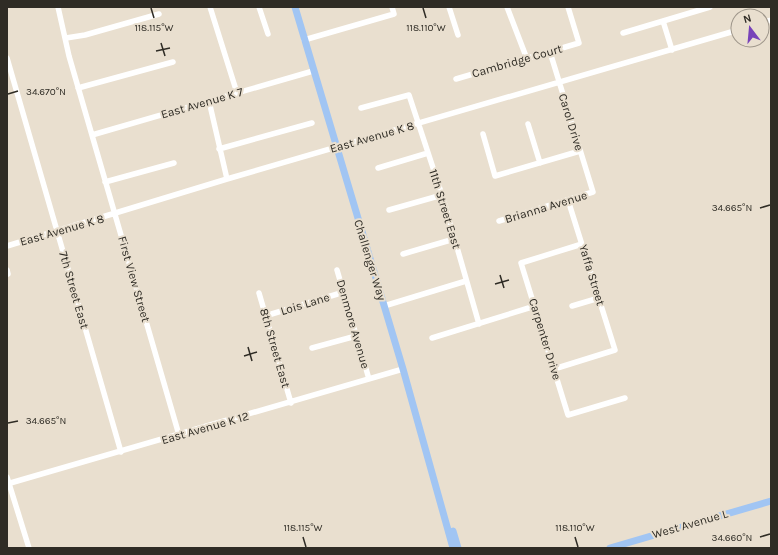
<svg xmlns="http://www.w3.org/2000/svg" width="778" height="555" viewBox="0 0 778 555" font-family="Karla,sans-serif">
<style>
.lines{fill:none;stroke-linecap:round;stroke-linejoin:round}
.minor{stroke:#fff;stroke-width:5.5}
.major{stroke:#a1c5f3;stroke-width:7}
.ticks{fill:none;stroke:#2f2c25;stroke-width:1.5}
.labels{text-anchor:middle;dominant-baseline:central;stroke-width:4;stroke-linejoin:round;paint-order:stroke}
.street-label{font-size:12px;fill:#2f2c25;stroke:#e9dfcf}
.ticks-label{font-size:10px;text-anchor:middle;fill:#2f2c25;stroke:#e9dfcf;stroke-width:4;stroke-linejoin:round;paint-order:stroke}
</style>
<rect width="100%" height="100%" fill="#e9dfcf"/>
<g class="lines">
<!-- minor -->
<path class="minor" d="M58,7L69,56L179,435
M210,7L237,93
M259,7L268,34
M449,7L458,35
M507,7L527,59
M663,21L672,50
M762,23L771,20
M623,33L710,7
M66,38L85,35L159,14
M304,40L394,14L392,7
M7,58L121,452
M456,79L579,43L568,7
M78,88L173,62
M209,101L227,179
M361,108L409,95L442,195L479,324
M528,124L540,163
M483,134L495,176L580,151
M92,135L313,71
M219,149L312,123
M378,168L428,153
M105,182L174,163
M389,210L442,195
M499,221L593,192L550,52
M582,244L521,263L568,415L625,398
M7,246L227,179L738,30
M403,254L454,239
M7,270L8,274
M337,270L369,379
M259,293L291,403
M384,306L466,281
M572,306L599,298
M265,316L344,292
M432,338L535,306
M312,348L356,336
M554,369L615,350L568,200
M7,477L29,548
M7,484L403,369"/>
<!-- major -->
<path class="major" d="M295,7L403,369L453,548
M453,531L458,548
M610,548L771,501"/>
</g>
<!-- ticks -->
<path class="ticks" d="M151,8L154,18M423,8L426,18M161,43L165,56M156,51L170,48M8,94L18,91M760,208L770,205M500,275L504,288M495,284L509,280M248,347L252,361M244,356L257,352M8,423L18,421M303,537L306,547M575,537L578,547M760,537L770,534"/>
<g class="labels">
<!-- street labels -->
<g class="street-label">
<text transform="translate(517 61) rotate(-16)">Cambridge Court</text>
<text transform="translate(202 103) rotate(-16)">East Avenue K 7</text>
<text transform="translate(571 122) rotate(73)">Carol Drive</text>
<text transform="translate(372 137) rotate(-16)">East Avenue K 8</text>
<text transform="translate(546 207) rotate(-17)">Brianna Avenue</text>
<text transform="translate(445 209) rotate(73)">11th Street East</text>
<text transform="translate(62 230) rotate(-16)">East Avenue K 8</text>
<text transform="translate(370 260) rotate(73)">Challenger Way</text>
<text transform="translate(592 275) rotate(73)">Yaffa Street</text>
<text transform="translate(134 279) rotate(74)">First View Street</text>
<text transform="translate(74 290) rotate(74)">7th Street East</text>
<text transform="translate(305 304) rotate(-17)">Lois Lane</text>
<text transform="translate(353 324) rotate(74)">Denmore Avenue</text>
<text transform="translate(545 339) rotate(73)">Carpenter Drive</text>
<text transform="translate(275 348) rotate(74)">8th Street East</text>
<text transform="translate(205 428) rotate(-16)">East Avenue K 12</text>
<text transform="translate(690 524) rotate(-16)">West Avenue L</text>
</g>
</g>
<g class="ticks-label">
<text x="154" y="31">118.115°W</text>
<text x="426" y="31">118.110°W</text>
<text x="46" y="95">34.670°N</text>
<text x="732" y="211">34.665°N</text>
<text x="46" y="424">34.665°N</text>
<text x="303" y="531">118.115°W</text>
<text x="575" y="531">118.110°W</text>
<text x="732" y="541">34.660°N</text>
</g>
<!-- border -->
<rect width="778" height="555" fill="none" stroke="#2f2c25" stroke-width="16"/>
<!-- north arrow -->
<g transform="translate(750 28) rotate(344)"><circle r="19" fill="#e9dfcf" stroke="#9f978b"/>
<path d="M0-3L7 15L0 10L-7 15Z" fill="#7842b9"/>
<text y="-6" font-size="11" font-weight="bold" text-anchor="middle" fill="#2f2c25">N</text>
</g>
</svg>
